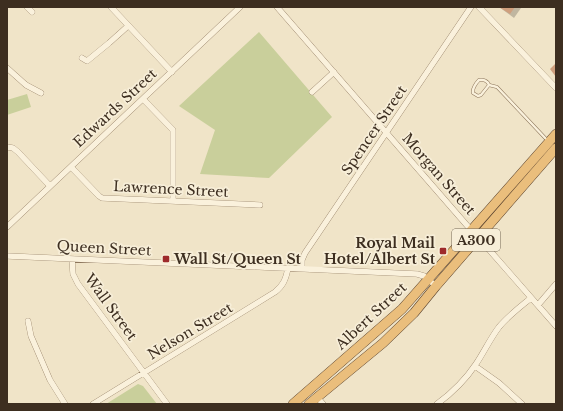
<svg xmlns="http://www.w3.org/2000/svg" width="563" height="411" viewBox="0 0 563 411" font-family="'Libre Baskerville',serif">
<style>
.green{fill:#c9cf9b}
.shadow{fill:#0003}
.building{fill:#cf9f7d}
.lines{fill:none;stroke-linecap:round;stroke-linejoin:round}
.service-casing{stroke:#8d765c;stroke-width:3.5}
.minor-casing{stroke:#8d765c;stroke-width:6}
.trunk-casing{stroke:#5b4430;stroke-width:10}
.service{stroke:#faf1dc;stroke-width:2.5}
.minor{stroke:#faf1dc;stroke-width:5.5}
.trunk{stroke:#eabe7c;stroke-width:9}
.poi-dot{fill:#9e2a2b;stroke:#f7eed8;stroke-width:1.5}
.labels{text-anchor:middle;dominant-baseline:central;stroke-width:3.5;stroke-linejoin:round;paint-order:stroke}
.shield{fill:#f7eed8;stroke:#756857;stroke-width:1}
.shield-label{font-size:13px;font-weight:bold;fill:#3d2e20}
.street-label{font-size:14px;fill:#3d2e20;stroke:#f7eed8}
.poi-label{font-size:14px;font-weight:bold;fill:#3d2e20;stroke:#f7eed8;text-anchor:end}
</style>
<rect width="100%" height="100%" fill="#f0e4c8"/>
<!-- green -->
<path class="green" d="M259,32L332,117L269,178L200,174L215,130L179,106Z
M27,94L31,107L7,115V100Z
M138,384L143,386L157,404H106Z"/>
<!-- shadow -->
<path class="shadow" d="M499,7H519L521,8L514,18Z"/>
<!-- building -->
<path class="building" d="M499,7H515L510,14Z
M556,63V77L550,69Z"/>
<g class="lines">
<defs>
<path id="service" d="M479,80C483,79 488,81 489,85L481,95L478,96L473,93C472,89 476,83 479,80Z
M489,85L497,87L547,140"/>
<path id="minor" d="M27,7L32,12
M111,7L172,72
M277,7L471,230
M479,7L556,88
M82,58L87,61L109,43L128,26
M7,68L26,85L41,93
M312,92L334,72
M143,99L173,130V201
M7,147L13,148L18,152L50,186
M71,167L99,196L102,198L260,205
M7,227L240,7
M478,237L556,326
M7,256L417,274L424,276L436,286
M72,259L73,274L78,284L167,404
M302,269V260L305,253L471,7
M538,305L556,284
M28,321L31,336L50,380L65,404
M475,366L499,383L522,404
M317,397L323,404
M93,404L275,292C283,286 286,279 288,268
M437,404C452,393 466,379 476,364C484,352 490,339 499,327C508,316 520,307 531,298"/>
<path id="trunk" d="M293,404L402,309L556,134
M309,404L383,343L414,313L436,286L556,148"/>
</defs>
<!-- service casing -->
<use href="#service" class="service-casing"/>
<!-- minor casing -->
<use href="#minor" class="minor-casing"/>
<!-- trunk casing -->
<use href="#trunk" class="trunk-casing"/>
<!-- service -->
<use href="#service" class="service"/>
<!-- minor -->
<use href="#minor" class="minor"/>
<!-- trunk -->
<use href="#trunk" class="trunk"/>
</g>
<!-- markers -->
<g class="poi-dot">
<rect x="439" y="247" width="8" height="8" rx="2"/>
<rect x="162" y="255" width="8" height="8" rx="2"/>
</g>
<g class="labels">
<!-- shield labels -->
<rect class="shield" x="452" y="229" width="48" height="22" rx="3"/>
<g class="shield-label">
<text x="476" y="240">A300</text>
</g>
<!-- street labels -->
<g class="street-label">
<text transform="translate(115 108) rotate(-43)">Edwards Street</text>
<text transform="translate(374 130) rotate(-56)">Spencer Street</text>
<text transform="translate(439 174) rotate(49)">Morgan Street</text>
<text transform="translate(171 189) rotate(3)">Lawrence Street</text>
<text transform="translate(104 248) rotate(3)">Queen Street</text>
<text transform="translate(111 307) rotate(54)">Wall Street</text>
<text transform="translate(371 316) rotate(-43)">Albert Street</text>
<text transform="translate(190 331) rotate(-31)">Nelson Street</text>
</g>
<!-- poi labels -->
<g class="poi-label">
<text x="435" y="243">Royal Mail<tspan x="435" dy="16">Hotel/Albert St</tspan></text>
<text x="174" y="259" text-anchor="start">Wall St/Queen St</text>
</g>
</g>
<!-- border -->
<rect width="563" height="411" fill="none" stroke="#3d2e20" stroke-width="16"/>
</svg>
